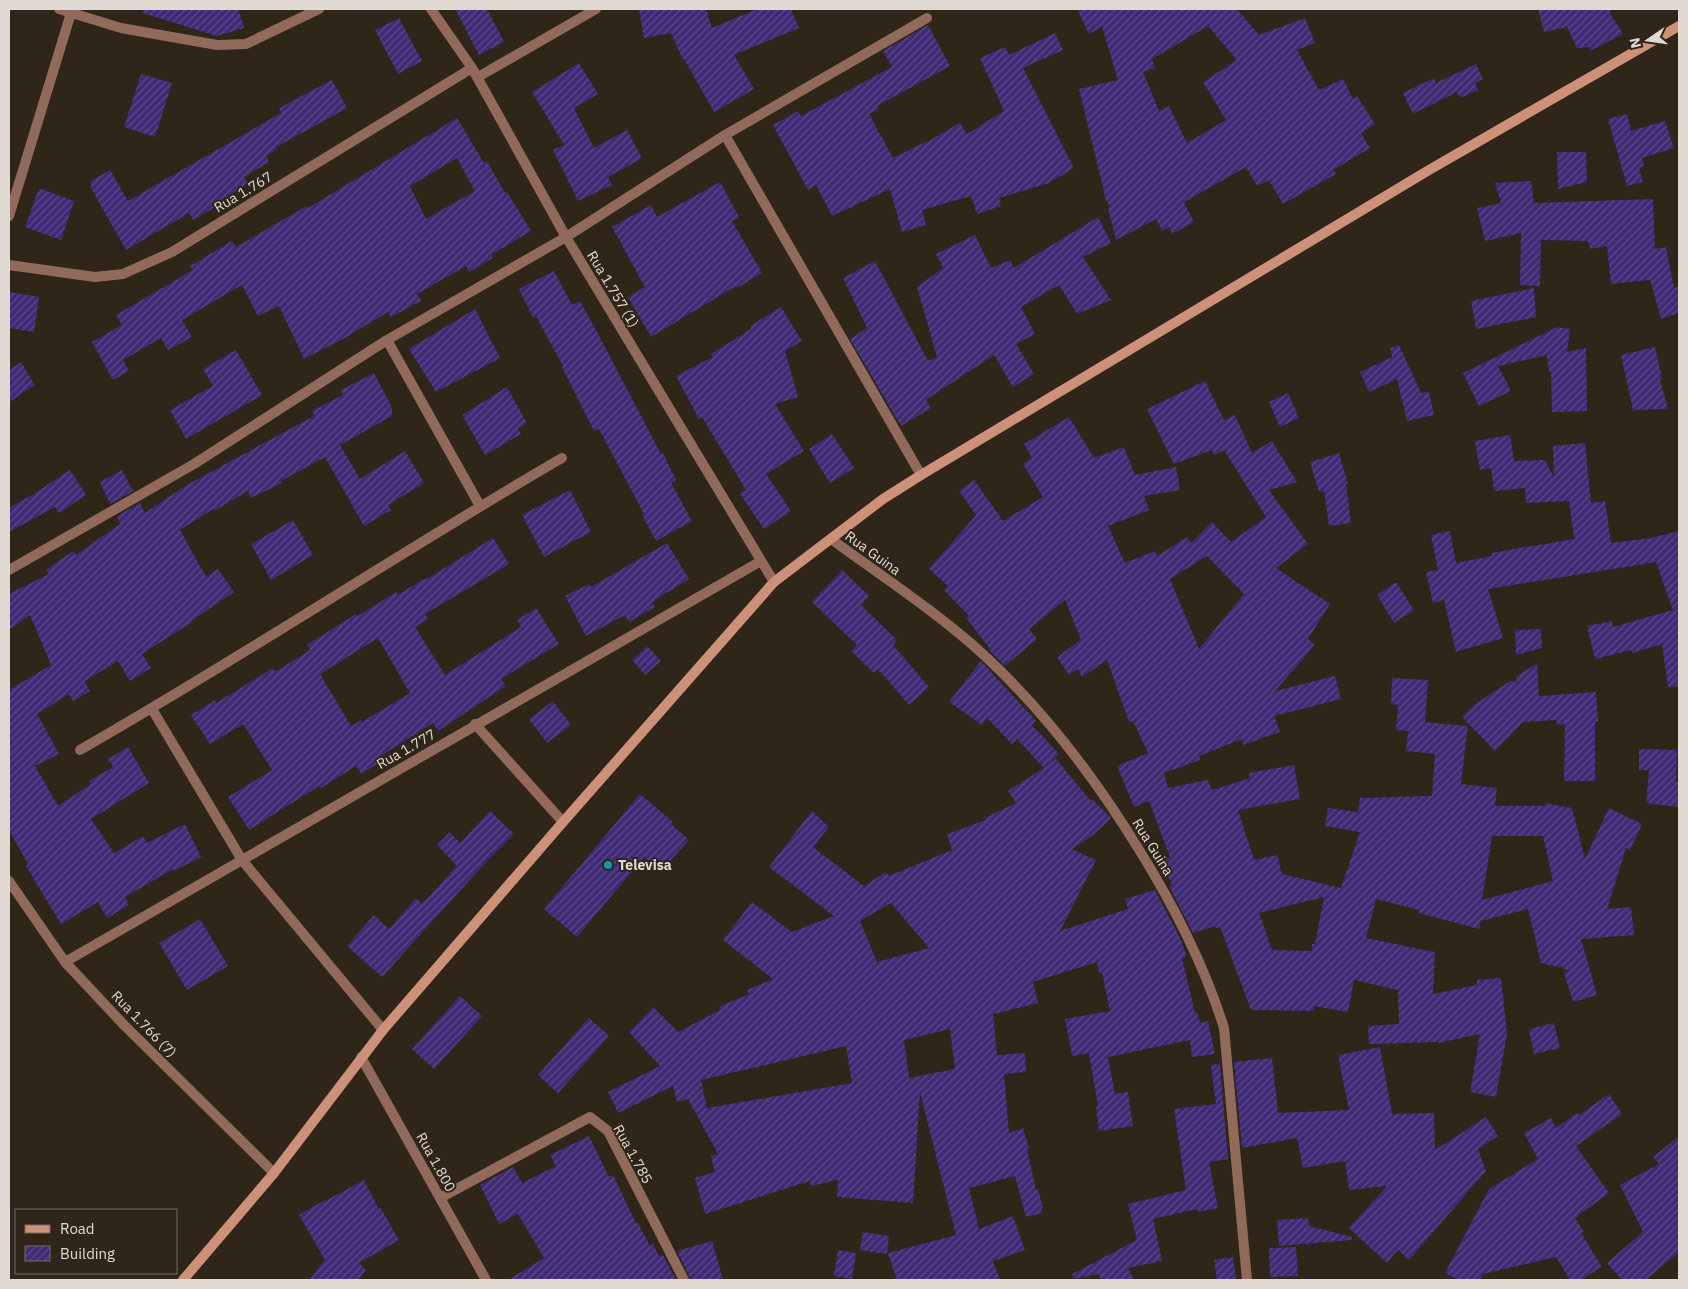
<svg xmlns="http://www.w3.org/2000/svg" width="1688" height="1289" viewBox="0 0 1688 1289" font-family="'IBM Plex Sans',sans-serif">
<style>
.building{fill:url(#building-hatch);fill-rule:evenodd}
.lines{fill:none;stroke-linecap:round;stroke-linejoin:round}
.street{stroke:#916a5b;stroke-width:10}
.secondary{stroke:#cd9078;stroke-width:10}
.culture-dot{fill:#0f9aa8;stroke:#2f2518;stroke-width:2}
.labels{text-anchor:middle;dominant-baseline:central;stroke-width:4;stroke-linejoin:round;paint-order:stroke}
.street-label{font-size:14px;fill:#e1dad2;stroke:#2f2518}
.poi-label{font-size:14px;font-weight:bold;fill:#e1dad2;stroke:#2f2518;text-anchor:start}
</style>
<defs>
<pattern id="building-hatch" width="6" height="6" patternUnits="userSpaceOnUse" patternTransform="scale(1.25)"><rect width="6" height="6" fill="#3f2b75"/><path d="M-1 1l2-2M0 6l6-6M5 7l2-2" fill="none" stroke="#5a4988"/></pattern>
</defs>
<rect width="100%" height="100%" fill="#2f2518"/>
<!-- building -->
<path class="building" d="M144,9H238L244,28L217,36L143,13Z
M455,9H487L504,42L479,55Z
M639,9H706L712,28L757,9H791L799,28L734,55L754,89L714,112L684,59L683,60L671,33L644,38Z
M1077,9H1237L1259,35L1305,18L1315,43L1297,50L1319,90L1343,79L1353,99L1357,96L1375,124L1361,133L1370,148L1333,170L1336,174L1283,204L1269,180L1257,186L1246,167L1184,202L1194,222L1172,234L1169,227L1162,231L1156,219L1116,240L1108,208L1110,207L1106,200L1079,89L1118,80L1102,27L1089,34ZM1208,26L1237,60L1203,82L1226,120L1187,143L1169,106L1159,111L1143,72L1155,68L1152,59Z
M1538,9H1610L1611,15L1623,34L1590,51L1589,47L1577,48L1567,27L1544,32Z
M399,18L422,61L398,74L375,30Z
M928,25L950,66L877,106L879,109L869,114L893,158L925,142V143L960,123L967,134L1004,111L980,58L1005,47L1009,55L1055,33L1063,50L1023,68L1074,168L1049,183L999,198L1001,206L977,214L971,196L922,210L926,225L902,232L890,189L832,216L816,185L808,190L773,125L798,111L801,116L892,67L883,51Z
M579,63L598,94L574,108L594,148L627,130L642,158L608,177L612,185L578,201L553,150L564,145L532,92Z
M1476,64L1483,79L1475,83L1478,90L1460,98L1457,92L1413,114L1403,93L1434,78L1436,83Z
M141,74L172,83L155,137L124,127Z
M332,80L347,108L276,147L277,149L266,156L269,162L244,177L248,184L212,205L214,208L193,220L189,213L126,250L91,188V181L110,170L128,201L281,113L279,108Z
M1627,114L1631,131L1665,121L1674,148L1642,158L1644,166L1639,168L1643,182L1627,186L1608,119Z
M457,118L484,163L487,161L505,193L507,192L531,231L491,255L493,258L469,272L466,266L417,294L421,301L391,317L388,312L343,339L304,359L279,306L258,316L242,285L182,320L192,337L168,350L161,338L123,360L129,371L113,380L92,342L122,325L116,315L193,270L190,266L232,241L236,247L307,206L308,208ZM457,158L475,191L426,219L410,186Z
M1557,152H1586L1587,182L1558,189Z
M1531,181L1534,203L1653,199L1655,249L1666,247L1674,288L1679,286V313L1661,319L1650,280L1611,284L1607,246L1590,249L1588,241L1541,240L1540,286L1520,285L1521,233L1485,241L1477,208L1501,203L1495,183Z
M720,182L739,217L732,221L762,273L737,288L736,286L651,337L628,297L645,287L612,227L651,205L657,217Z
M39,188L74,201L61,240L25,227Z
M1098,217L1111,243L1083,257L1111,300L1077,314L1059,285L1021,307L1035,334L1016,344L1034,374L1013,387L994,355L926,400L931,408L901,426L850,339L867,328L843,278L875,261L928,361L937,357L917,287L943,268L936,254L975,235L991,268L1010,260L1014,268Z
M554,271L572,305L580,301L597,332L661,454L663,453L676,480L671,483L692,521L656,541L642,515L644,514L599,429L594,431L562,367L563,366L536,316L533,318L519,289Z
M1534,288L1536,317L1476,329L1471,301Z
M9,292L39,297L34,332L9,328Z
M781,307L802,341L785,351L798,397L775,404L804,451L766,474L791,511L764,529L740,494L746,490L702,417L699,419L676,376L713,357L711,354L751,329L750,326Z
M475,309L500,358L436,392L409,349Z
M1557,327L1570,329L1567,352L1586,348L1587,411L1552,412L1551,371L1549,372L1547,355L1498,366L1511,391L1479,406L1463,373Z
M1399,345L1421,393L1429,392L1434,415L1407,421L1397,379L1369,392L1360,372L1392,357L1390,348Z
M1655,347L1662,378L1660,379L1668,409L1633,410L1621,355Z
M236,350L262,395L186,439L170,410L213,386L203,369Z
M21,362L35,385L9,402V370Z
M374,373L392,408V416L340,445L360,479L405,451L424,483L388,505L391,510L364,526L325,457L281,481L282,483L251,498L248,491L214,511L213,509L180,530L206,577L218,569L234,592L191,621L192,622L142,654L151,668L130,681L118,661L85,681L90,691L73,701L69,694L37,714L59,754L35,766L58,806L91,784L89,781L113,767L108,759L128,747L149,783L91,819L114,853L143,836L147,843L185,824L201,857L174,871L173,869L125,897L129,905L107,918L98,902L61,924L26,866L28,864L9,830V690L51,665L30,615L9,630V594L49,574L46,570L73,551L76,555L120,524L117,516L140,503L145,513L185,486L314,416L312,411L343,395L341,390Z
M1205,381L1224,420L1235,415L1252,453L1272,441L1297,482L1269,490L1308,544L1276,568L1330,604L1308,639L1315,645L1275,691L1335,676L1341,699L1274,716L1280,732L1243,745L1242,739L1199,756L1200,760L1164,773L1168,788L1208,780L1212,790L1250,778L1249,773L1294,765L1300,799L1238,810L1254,860L1277,855L1282,874L1341,888L1360,832L1325,826L1328,808L1358,812L1360,798L1432,796L1435,754L1406,751L1408,731L1396,730L1398,705L1391,704L1392,678L1428,680L1425,722L1468,726L1461,784L1497,788L1495,806H1545V803L1572,808L1585,859L1609,808L1642,824L1630,850L1626,848L1607,909L1631,907L1634,935L1581,939L1597,995L1573,1002L1564,972L1571,971L1563,969V966L1558,967L1541,963L1528,909L1481,921L1479,929L1419,913V910L1376,899L1366,938L1435,952L1433,994L1477,985V980L1501,978L1507,1034L1496,1097L1470,1092L1480,1034L1438,1043L1437,1042L1369,1044L1368,1026L1399,1024L1398,990L1354,980L1348,1012L1314,1006V1011L1251,1010L1220,927L1216,928L1215,926L1193,933L1169,886L1172,885L1161,861L1170,857L1149,801L1134,807L1117,766L1148,753L1133,721L1129,722L1107,660L1082,677L1078,669L1069,675L1057,657L1081,640L1065,600L1029,629L1037,639L1005,666L989,650L990,649L966,618L969,616L944,590L948,586L929,569L976,515L959,491L974,480L1003,521L1043,497L1023,464L1032,458L1024,444L1069,417L1094,458L1124,447L1135,475L1176,467L1180,490L1144,496L1149,510L1108,526L1125,563L1155,551L1157,556L1187,537L1191,543L1212,522L1231,542L1266,517L1224,450L1214,455L1212,450L1174,464L1147,409ZM1207,556L1244,594L1199,649L1170,579ZM1492,836H1543L1553,881L1482,900ZM1324,897L1315,944H1312V951L1272,950L1259,913Z
M507,387L527,423L518,428L521,434L485,455L462,415Z
M1288,393L1299,418L1280,427L1269,402Z
M832,434L854,468L830,483L809,449Z
M1510,435L1514,461L1545,460L1554,477L1553,446L1585,443L1591,503L1605,501L1611,543L1651,538L1679,531V686L1668,687L1662,644L1632,653L1631,650L1595,659L1587,626L1612,621L1613,627L1673,610L1656,562L1488,589L1503,638L1456,652L1444,600L1433,603L1426,572L1438,570L1431,535L1450,531L1456,563L1492,556L1491,553L1574,539L1569,501L1526,503L1525,488L1494,491L1491,468L1480,470L1475,441Z
M1339,453L1348,484H1346L1351,523L1329,526L1324,491L1319,492L1310,462Z
M70,470L86,495L59,513L55,507L9,532V508L32,495Z
M122,470L133,491L110,504L100,482Z
M570,490L591,532L544,557L522,515Z
M293,520L313,555L271,580L251,544Z
M493,538L509,564L425,614L428,619L415,627L445,675L521,627L517,620L536,608L559,644L501,679L506,686L438,731L433,723L382,755L385,759L361,774L356,766L321,788L319,786L249,830L228,797L272,770L243,724L210,744L191,715L215,700L216,703L273,668L275,672L310,650L307,645L356,614L358,616L396,592L398,595L424,579L425,580ZM378,638L410,693L362,722L361,720L351,726L320,674Z
M667,543L689,579L652,602L655,607L629,622L625,615L586,636L565,596L589,584L591,587Z
M842,570L869,596L861,605L897,640L893,645L929,687L909,705L878,669L874,673L851,651L857,645L812,602Z
M1396,582L1414,610L1394,623L1377,595Z
M1541,629L1542,648L1516,655L1515,630Z
M647,646L661,661L645,675L632,660Z
M981,661L1036,721L1032,725L1059,754L1046,766L1056,759L1091,801L1092,799L1111,818L1093,835L1072,849L1096,860L1060,931L1128,909L1125,899L1155,890L1180,938L1187,956L1182,958L1195,1013L1197,1012L1200,1023L1208,1021L1215,1054L1192,1057L1190,1040L1108,1057L1115,1094L1128,1092L1133,1126L1099,1131L1096,1107L1098,1106L1089,1053L1072,1056L1065,1019L1110,1011L1102,973H1099L1097,962L1033,982L1038,1003L993,1014L997,1055L1025,1053L1026,1072L1004,1074L1009,1133L1023,1128L1029,1148H1027L1036,1190L1038,1189L1043,1208L1041,1209L1042,1213L1026,1217L1015,1176L969,1188L979,1229L1013,1216L1025,1250L993,1261L1000,1280H897L888,1253L956,1235L920,1092L913,1203L837,1197L838,1180L811,1186L810,1181L705,1214L695,1178L715,1172L711,1156L718,1154L688,1099L677,1102L673,1086L618,1113L608,1092L660,1066L629,1032L653,1007L678,1032L720,1010L719,1007L749,994L747,990L773,979L723,940L752,902L792,932L834,916L769,867L812,811L829,827L813,847L864,886L886,872L889,876L952,850L947,834L986,820L985,818L1016,803L1008,791L1044,768L1017,739L1012,744L987,718L982,725L949,702ZM891,903L929,948L877,962L860,921ZM950,1029L955,1069L909,1078L904,1040ZM846,1046L852,1083L707,1108L701,1080Z
M1537,663L1539,696L1596,692L1598,721L1595,722V781H1564L1565,724L1557,725L1556,720L1523,722L1495,751L1462,717L1474,705L1510,681L1517,682L1516,677Z
M553,701L571,725L547,743L529,719Z
M1639,749L1677,750L1676,782H1679V807L1646,803L1649,770H1639Z
M640,794L673,822L671,824L689,840L660,872L644,857L577,937L544,909Z
M490,811L514,834L485,863L382,977L347,946L374,915L389,929L416,898L422,904L457,866L437,845L450,832L460,843Z
M200,919L228,966L187,990L159,943Z
M460,996L482,1016L434,1069L412,1049Z
M589,1018L609,1036L558,1093L538,1075Z
M1554,1023L1560,1048L1534,1054L1529,1029Z
M1380,1047L1392,1114L1434,1113L1435,1150L1486,1117L1498,1136L1478,1149L1486,1171L1409,1260L1398,1250L1387,1263L1349,1228L1387,1186L1349,1190L1345,1161L1303,1168L1297,1138L1242,1148L1234,1062L1272,1058L1278,1113L1349,1110L1338,1055Z
M1220,1064L1228,1159L1209,1162L1218,1208L1198,1212L1197,1209L1153,1219L1162,1261L1128,1268L1134,1280H1101L1098,1274L1074,1279L1072,1274L1137,1240L1128,1204L1186,1190L1174,1109L1216,1104L1211,1065Z
M1609,1094L1622,1114L1576,1146L1609,1193L1575,1218L1584,1232L1581,1233L1602,1267L1580,1280H1570L1556,1257L1483,1274L1480,1280H1459L1445,1273L1489,1189L1538,1159L1524,1133L1551,1118L1556,1128L1577,1113L1579,1115Z
M589,1136L609,1177L613,1175L636,1223H638L650,1246L653,1244L659,1256L663,1255L676,1280H508L544,1258L518,1214L499,1224L480,1185L513,1167L522,1183L556,1166L550,1155Z
M1679,1136V1252L1646,1280H1622L1607,1263L1643,1232L1620,1185L1659,1164L1653,1157Z
M364,1180L378,1208L380,1207L399,1240L359,1263L366,1270L358,1280H309L325,1260L299,1215L325,1200V1201Z
M1308,1218L1309,1226L1352,1237V1240L1279,1246L1277,1220Z
M863,1232L889,1236L887,1254L860,1250Z
M712,1241L723,1280H691L677,1251Z
M1296,1247L1298,1276L1270,1277L1269,1248Z
M838,1250L856,1253L852,1279L834,1276Z
M1233,1257L1236,1280H1217L1214,1260Z"/>
<g class="lines">
<!-- street -->
<path class="street" d="M59,9L121,28L217,45L246,44L319,9
M431,9L472,68L566,237L774,582
M478,77L596,9
M725,135L921,475
M9,216L71,13
M9,265L95,277L123,274L172,252L472,68
M387,340L480,506
M831,539C883,577 938,613 985,656C1045,712 1095,778 1138,848C1173,904 1204,964 1224,1028L1247,1280
M9,570L194,464L387,340L566,237L725,135L927,18
M152,709L242,860L383,1030
M475,724L563,822
M80,750C243,657 400,552 562,458
M9,881L65,962L124,1025L274,1173
M65,962L761,561
M361,1057L486,1280
M440,1198L590,1117L608,1131L684,1280"/>
<!-- secondary -->
<path class="secondary" d="M183,1280L274,1173L383,1030L563,822L774,582L883,499L921,475L1429,170L1679,26"/>
</g>
<!-- markers -->
<circle class="culture-dot" cx="608" cy="865" r="5"/>
<g class="labels">
<!-- street labels -->
<g class="street-label">
<text transform="translate(243 192) rotate(-31)">Rua 1.767</text>
<text transform="translate(613 289) rotate(59)">Rua 1.757 (1)</text>
<text transform="translate(873 553) rotate(36)">Rua Guina</text>
<text transform="translate(406 749) rotate(-30)">Rua 1.777</text>
<text transform="translate(1153 847) rotate(58)">Rua Guina</text>
<text transform="translate(144 1024) rotate(46)">Rua 1.766 (7)</text>
<text transform="translate(633 1154) rotate(61)">Rua 1.785</text>
<text transform="translate(436 1162) rotate(61)">Rua 1.800</text>
</g>
<!-- poi labels -->
<g class="poi-label">
<text x="618" y="865">Televisa</text>
</g>
</g>
<!-- border -->
<rect width="1688" height="1289" fill="none" stroke="#e1dad2" stroke-width="20"/>
<!-- legend -->
<rect x="15" y="1209" width="162" height="65" fill="#2f2518" stroke="#766d62"/>
<rect x="25" y="1225" width="25" height="8" fill="#cd9078" stroke="#766d62"/>
<text x="60" y="1234" font-size="15" fill="#e1dad2">Road</text>
<rect x="25" y="1246" width="25" height="15" fill="url(#building-hatch)" stroke="#766d62"/>
<text x="60" y="1259" font-size="15" fill="#e1dad2">Building</text>
<!-- north arrow -->
<g transform="translate(1648 40) rotate(257)" stroke="#2f2518" stroke-width="4" paint-order="stroke">
<path d="M0-4L9 19L0 12L-9 19Z" fill="#e1dad2"/>
<text y="-8" font-size="14" font-weight="bold" text-anchor="middle" fill="#e1dad2">N</text>
</g>
</svg>
